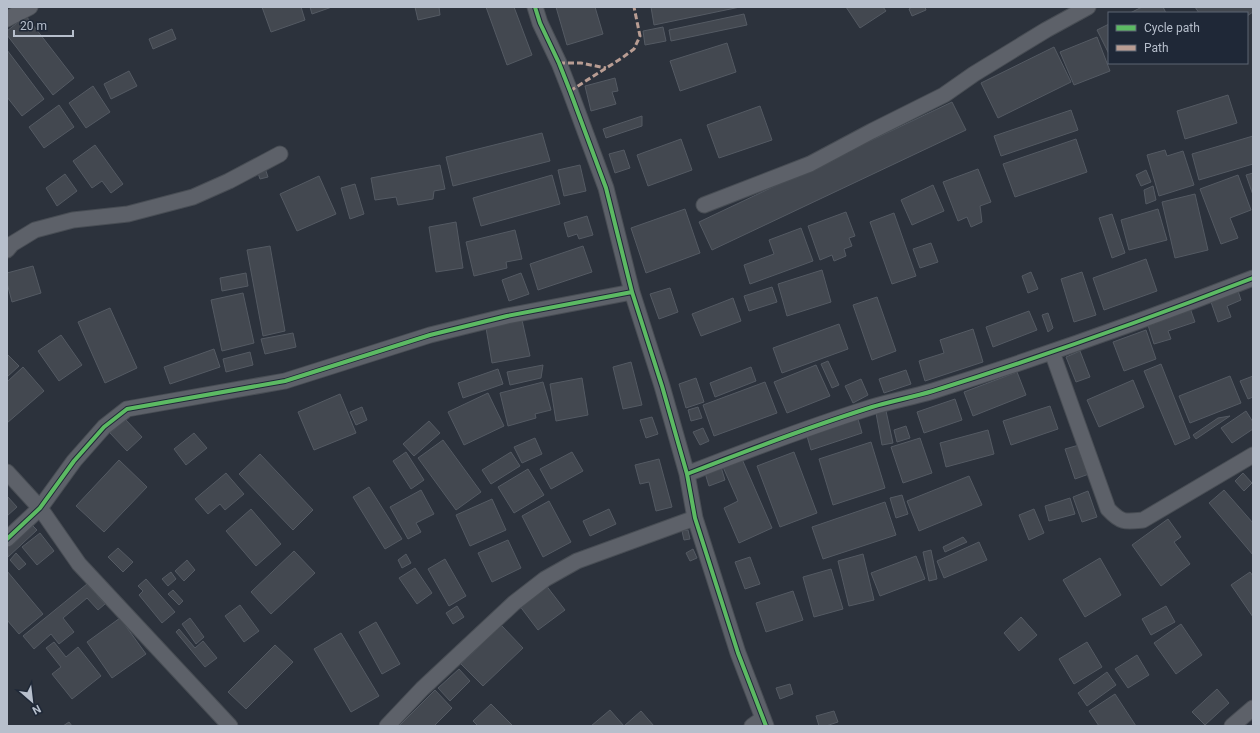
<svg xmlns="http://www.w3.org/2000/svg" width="1260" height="733" viewBox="0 0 1260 733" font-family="Roboto,sans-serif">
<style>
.building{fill:#434850;stroke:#545a63}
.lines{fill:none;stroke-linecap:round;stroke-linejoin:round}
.street-casing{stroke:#484d54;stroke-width:17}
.street{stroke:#5d6169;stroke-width:15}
.quiet{stroke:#b99d93;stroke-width:3;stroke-dasharray:6 3;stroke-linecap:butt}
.cycleway-casing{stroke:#1f2837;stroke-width:6}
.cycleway{stroke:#5cba63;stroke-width:4}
</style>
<rect width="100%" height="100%" fill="#2c323c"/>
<!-- building -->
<path class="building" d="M262,7H301L305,20L271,32Z
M310,7H332L312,14Z
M415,7H439L440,15L418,20Z
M486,7H514L532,55L507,65Z
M556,7H595L603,34L567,45Z
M651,7H740L654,25Z
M846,7H883L886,11L860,28Z
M912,7H925L926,10L912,16L909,9Z
M1142,7H1163L1166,13H1130Z
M1195,7H1253V12L1247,16V13H1199Z
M744,14L747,25L671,41L669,30Z
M26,16L74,78L53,95L7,35V31Z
M1109,24V54L1097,30Z
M663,27L666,41L645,45L643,31Z
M172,29L176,39L153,49L149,39Z
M1097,37L1110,71L1074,85L1060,52Z
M727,43L736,72L680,91L670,61Z
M1054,47L1071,82L998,118L981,83Z
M7,50L44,99L22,116L7,97Z
M129,71L137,86L111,99L104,84Z
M615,78L618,91L612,92L616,104L591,111L585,86Z
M93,86L110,112L86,128L69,103Z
M1228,95L1237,123L1185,139L1177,111Z
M952,102L966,130L712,250L699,222Z
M59,105L74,127L44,148L29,127Z
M760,106L772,140L719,158L707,125Z
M1071,110L1078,130L1001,156L994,136Z
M642,116V126L606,138L603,129Z
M542,133L550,161L453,186L446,157Z
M1253,136V164L1199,180L1192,154Z
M681,139L692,170L648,186L637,155Z
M1076,139L1087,172L1015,197L1003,164Z
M95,145L123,184L111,193L102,181L92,188L73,161Z
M624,150L630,168L615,173L609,154Z
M1165,150L1167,156L1183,151L1194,185L1159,196L1147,155Z
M440,165L445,189L434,191L433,199L398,205L396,197L375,200L371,178Z
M580,165L586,191L564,196L558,170Z
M265,168L268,177L260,179L257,170Z
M978,169L991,202L980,206L982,222L971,227L967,217L958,221L943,182Z
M1146,170L1151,182L1141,186L1136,175Z
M1253,173V195L1246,175Z
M65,174L77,191L57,206L46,188Z
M552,175L560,204L481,226L473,198Z
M1238,175L1251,210L1230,218L1238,238L1221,244L1200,189Z
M319,176L336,214L297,231L280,194Z
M355,184L364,214L350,219L341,188Z
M933,185L944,211L912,225L901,200Z
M1153,186L1156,200L1146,204L1144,190Z
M1195,194L1208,250L1175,258L1162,202Z
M685,209L700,253L646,273L631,228Z
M1158,209L1167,240L1129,250L1121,220Z
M846,212L855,236L849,238L852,246L844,249L846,256L834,261L832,255L820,260L808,226Z
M894,213L916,276L892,284L870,222Z
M1112,214L1125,253L1112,258L1099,218Z
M587,216L593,235L579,239L577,234L568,237L564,223Z
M456,222L463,268L436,272L429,227Z
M801,228L813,261L750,284L744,265L774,254L769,240Z
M515,230L522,259L506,262L507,268L474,276L466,242Z
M931,243L938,262L920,268L913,249Z
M270,246L285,331L263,336L247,250Z
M583,246L592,272L538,290L530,264Z
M1146,259L1157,291L1104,310L1093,278Z
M33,266L41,293L12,302L7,283V273Z
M822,270L831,302L787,316L778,284Z
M1031,272L1038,289L1028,293L1022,276Z
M1082,272L1096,315L1074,322L1061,279Z
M246,273L248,286L222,291L220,278Z
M521,273L529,294L509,301L502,280Z
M772,287L777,302L749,311L744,296Z
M670,288L678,312L659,319L650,294Z
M1238,291L1241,300L1227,306L1231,317L1218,322L1211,302Z
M243,293L254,343L222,351L211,300Z
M877,297L896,351L872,360L853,305Z
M733,298L741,321L701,336L692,314Z
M110,308L137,368L105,383L78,322Z
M1190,308L1195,322L1168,331L1171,339L1154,344L1147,322Z
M1029,311L1037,330L993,347L986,327Z
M1048,313L1053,328L1048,332L1042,315Z
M522,320L530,356L492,363L486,328Z
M839,324L848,349L782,373L773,348Z
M973,329L983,362L925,381L919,361L944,353L940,340Z
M1146,330L1156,359L1124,371L1113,342Z
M293,333L296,347L265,354L261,339Z
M61,335L82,365L59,381L38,351Z
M214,349L220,367L170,384L164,367Z
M1080,351L1090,377L1076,382L1066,357Z
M250,352L253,365L226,372L223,359Z
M7,354L19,366L7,377Z
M828,361L839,385L832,388L821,364Z
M631,362L642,405L623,409L613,367Z
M1161,364L1190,438L1175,445L1144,371Z
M543,365L541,378L510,385L507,372Z
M816,365L830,396L787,413L774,382Z
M23,367L44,391L7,423V382Z
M751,367L756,381L715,397L710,383Z
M498,369L503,384L463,398L458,383Z
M906,370L911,384L884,393L879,379Z
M1017,372L1026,395L973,416L964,392Z
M1230,376L1241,403L1190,423L1179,396Z
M1253,376V397L1248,399L1240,381Z
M582,378L588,415L556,421L550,384Z
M696,378L704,402L686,408L679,384Z
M861,379L868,395L853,403L845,386Z
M1133,380L1144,407L1099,427L1087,400Z
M543,382L551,410L535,414L536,418L508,426L500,393Z
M765,382L777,413L714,436L703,405Z
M488,393L504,426L464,445L448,412Z
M340,394L356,433L314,450L298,412Z
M955,399L962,420L924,433L917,412Z
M1050,406L1058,429L1011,445L1003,421Z
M362,407L367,420L356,425L350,412Z
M698,407L702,418L691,421L688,410Z
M886,411L893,443L882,445L876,413Z
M1246,411L1253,422V429L1232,443L1221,428Z
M1230,416L1196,439L1193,435L1218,418Z
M652,417L658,434L646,438L640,420Z
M125,419L142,437L127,451L110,433Z
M858,419L862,433L811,450L807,436Z
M429,421L440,433L414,456L403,444Z
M906,426L910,438L897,442L894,430Z
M703,428L709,441L700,445L693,432Z
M988,430L994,454L946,467L940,443Z
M194,433L207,448L186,465L174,449Z
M535,438L542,454L522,463L514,447Z
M920,438L932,473L903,483L891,447Z
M443,440L481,492L456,510L418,458Z
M871,442L885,488L833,505L819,459Z
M1079,445L1089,474L1075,479L1065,449Z
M406,452L424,480L411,489L393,461Z
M511,452L520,466L491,484L482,470Z
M572,452L583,471L551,489L540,469Z
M794,452L817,513L780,527L757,466Z
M260,454L313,510L293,530L239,474Z
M659,459L672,507L656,511L649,482L640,484L635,465Z
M742,459L772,528L739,543L724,508L738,501L723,467Z
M119,460L147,487L104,532L76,506Z
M721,467L725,480L709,486L705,473Z
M528,469L544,495L514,513L498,487Z
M226,473L244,494L225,510L220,504L208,514L195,499Z
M1243,473L1252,483L1244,491L1235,481Z
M969,476L982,505L919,531L907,501Z
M369,487L402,539L385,549L353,497Z
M421,490L434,514L416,523L421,532L408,539L390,507Z
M1224,490L1253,523V555L1209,503Z
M1088,491L1097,517L1082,522L1073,497Z
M902,495L908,514L896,518L890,498Z
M7,496L17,507L7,516Z
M1070,498L1075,514L1049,521L1045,506Z
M492,499L506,530L470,546L456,515Z
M549,501L571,542L543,557L522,516Z
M885,502L896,535L823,559L812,527Z
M251,509L281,544L256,566L226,531Z
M609,509L616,524L590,536L583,521Z
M1034,509L1044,533L1029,540L1019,515Z
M1168,519L1181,537L1174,542L1190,564L1161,586L1132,545Z
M31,524L37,530L8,557L7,546Z
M688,530L690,539L684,540L682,531Z
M40,533L54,551L37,565L22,547Z
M963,537L967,542L945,552L943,547Z
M508,540L521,568L492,582L478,553Z
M979,542L987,560L944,578L937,561Z
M118,548L133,562L123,572L108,557Z
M693,549L697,558L690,561L686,553Z
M931,550L937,579L929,581L923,552Z
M294,551L315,573L271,614L251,592Z
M16,553L26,564L19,570L10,560Z
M406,554L411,563L402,568L398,560Z
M863,554L874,600L849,606L838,561Z
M916,556L925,579L880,596L871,573Z
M750,557L760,584L745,589L735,562Z
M1100,558L1121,595L1085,617L1063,580Z
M445,559L466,596L449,606L428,569Z
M187,560L195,570L184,581L175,571Z
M415,568L432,593L417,604L399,578Z
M831,569L843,609L814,617L803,577Z
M7,571L43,614L19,634L7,620Z
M171,572L176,579L168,586L162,579Z
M1250,572L1253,576V617L1231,585Z
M146,579L175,612L162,623L139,595L143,591L138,586Z
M87,584L105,604L98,610L87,598L63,618L74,632L59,644L51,634L34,649L23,636Z
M545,584L565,610L538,630L519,605Z
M173,590L183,601L179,605L168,594Z
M793,591L803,620L766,632L756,603Z
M240,605L259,631L244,642L225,616Z
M457,606L464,617L453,624L446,613Z
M1166,606L1175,622L1151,635L1142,619Z
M1021,617L1037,635L1019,651L1004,633Z
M120,618L146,654L112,678L87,642Z
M190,618L204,637L196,644L182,624Z
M376,622L400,664L382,674L359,632Z
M1181,624L1202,655L1176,674L1154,643Z
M501,625L523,648L483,686L461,664Z
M179,629L195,648L203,641L217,658L205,667L176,632Z
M341,633L379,696L351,712L314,649Z
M54,642L66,657L78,647L101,676L72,699L52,674L61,667L46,648Z
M1087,642L1102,667L1074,684L1059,659Z
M275,645L293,662L246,709L228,692Z
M1137,655L1149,675L1128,688L1115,669Z
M459,669L470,681L450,701L438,688Z
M1107,672L1116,685L1087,706L1078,693Z
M790,684L793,694L780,699L776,688Z
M1217,689L1229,703L1205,725L1192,712Z
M435,690L452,708L434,726H399Z
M1115,694L1136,726H1099L1089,711Z
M491,704L513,726H478L473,721Z
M610,710L624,726H591Z
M641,711L654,726H624Z
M834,711L838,722L826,726H819L816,716Z
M69,722L72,726H63Z"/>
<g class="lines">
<defs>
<path id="street" d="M535,7L540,23L559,63L570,91L606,188L632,292L662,386L687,474L695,518L738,653L766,726
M7,19L30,7
M704,205L810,164L872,131L944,95L974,74L1046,30L1088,7
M7,250L12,244L35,230L73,220L128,214L193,197L229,181L280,154
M1052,352L1108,509C1121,523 1125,522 1143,520L1253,455
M7,472L40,508L79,564L230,726
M687,474C748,450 809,427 872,407C892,401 913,397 933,391C1041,357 1148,319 1253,278
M7,539L40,508L74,461L104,427L127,409L285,381L430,335L507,316L632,292
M387,726L422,689L514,603L545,579L577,561L695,518
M752,726L763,718
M1232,726L1253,708"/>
</defs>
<!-- street casing -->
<use href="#street" class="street-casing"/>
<!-- street -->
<use href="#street" class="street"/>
<!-- quiet -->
<path class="quiet" d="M559,63H581L606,68
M570,91L622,58L634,49L640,36L634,7"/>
<defs>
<path id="cycleway" d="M535,7L540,23L559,63L570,91L606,188L632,292L662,386L687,474L695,518L738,653L766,726
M687,474C748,450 809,427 872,407C892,401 913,397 933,391C1041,357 1148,319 1253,278
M7,539L40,508L74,461L104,427L127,409L285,381L430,335L507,316L632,292"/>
</defs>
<!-- cycleway casing -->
<use href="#cycleway" class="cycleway-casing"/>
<!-- cycleway -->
<use href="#cycleway" class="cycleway"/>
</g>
<!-- border -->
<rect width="1260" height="733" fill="none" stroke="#b7bfcc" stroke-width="16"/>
<!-- legend -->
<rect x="1108" y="12" width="140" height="52" fill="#1f2837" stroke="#5c6473"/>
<rect x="1116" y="25" width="20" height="6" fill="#5cba63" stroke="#5c6473"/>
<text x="1144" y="32" font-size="12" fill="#b7bfcc">Cycle path</text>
<rect x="1116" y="45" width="20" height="6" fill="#b99d93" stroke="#5c6473"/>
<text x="1144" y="52" font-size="12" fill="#b7bfcc">Path</text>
<!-- north arrow -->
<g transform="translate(32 701) rotate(152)" stroke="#1f2837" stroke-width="3" paint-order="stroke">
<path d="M0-3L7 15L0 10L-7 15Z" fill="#b7bfcc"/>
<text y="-6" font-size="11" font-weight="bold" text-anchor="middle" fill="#b7bfcc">N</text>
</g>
<!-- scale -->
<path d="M14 30v6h59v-6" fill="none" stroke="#b7bfcc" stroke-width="2"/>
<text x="20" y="30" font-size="12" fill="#b7bfcc" stroke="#1f2837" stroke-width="3" paint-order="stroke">20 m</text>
</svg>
